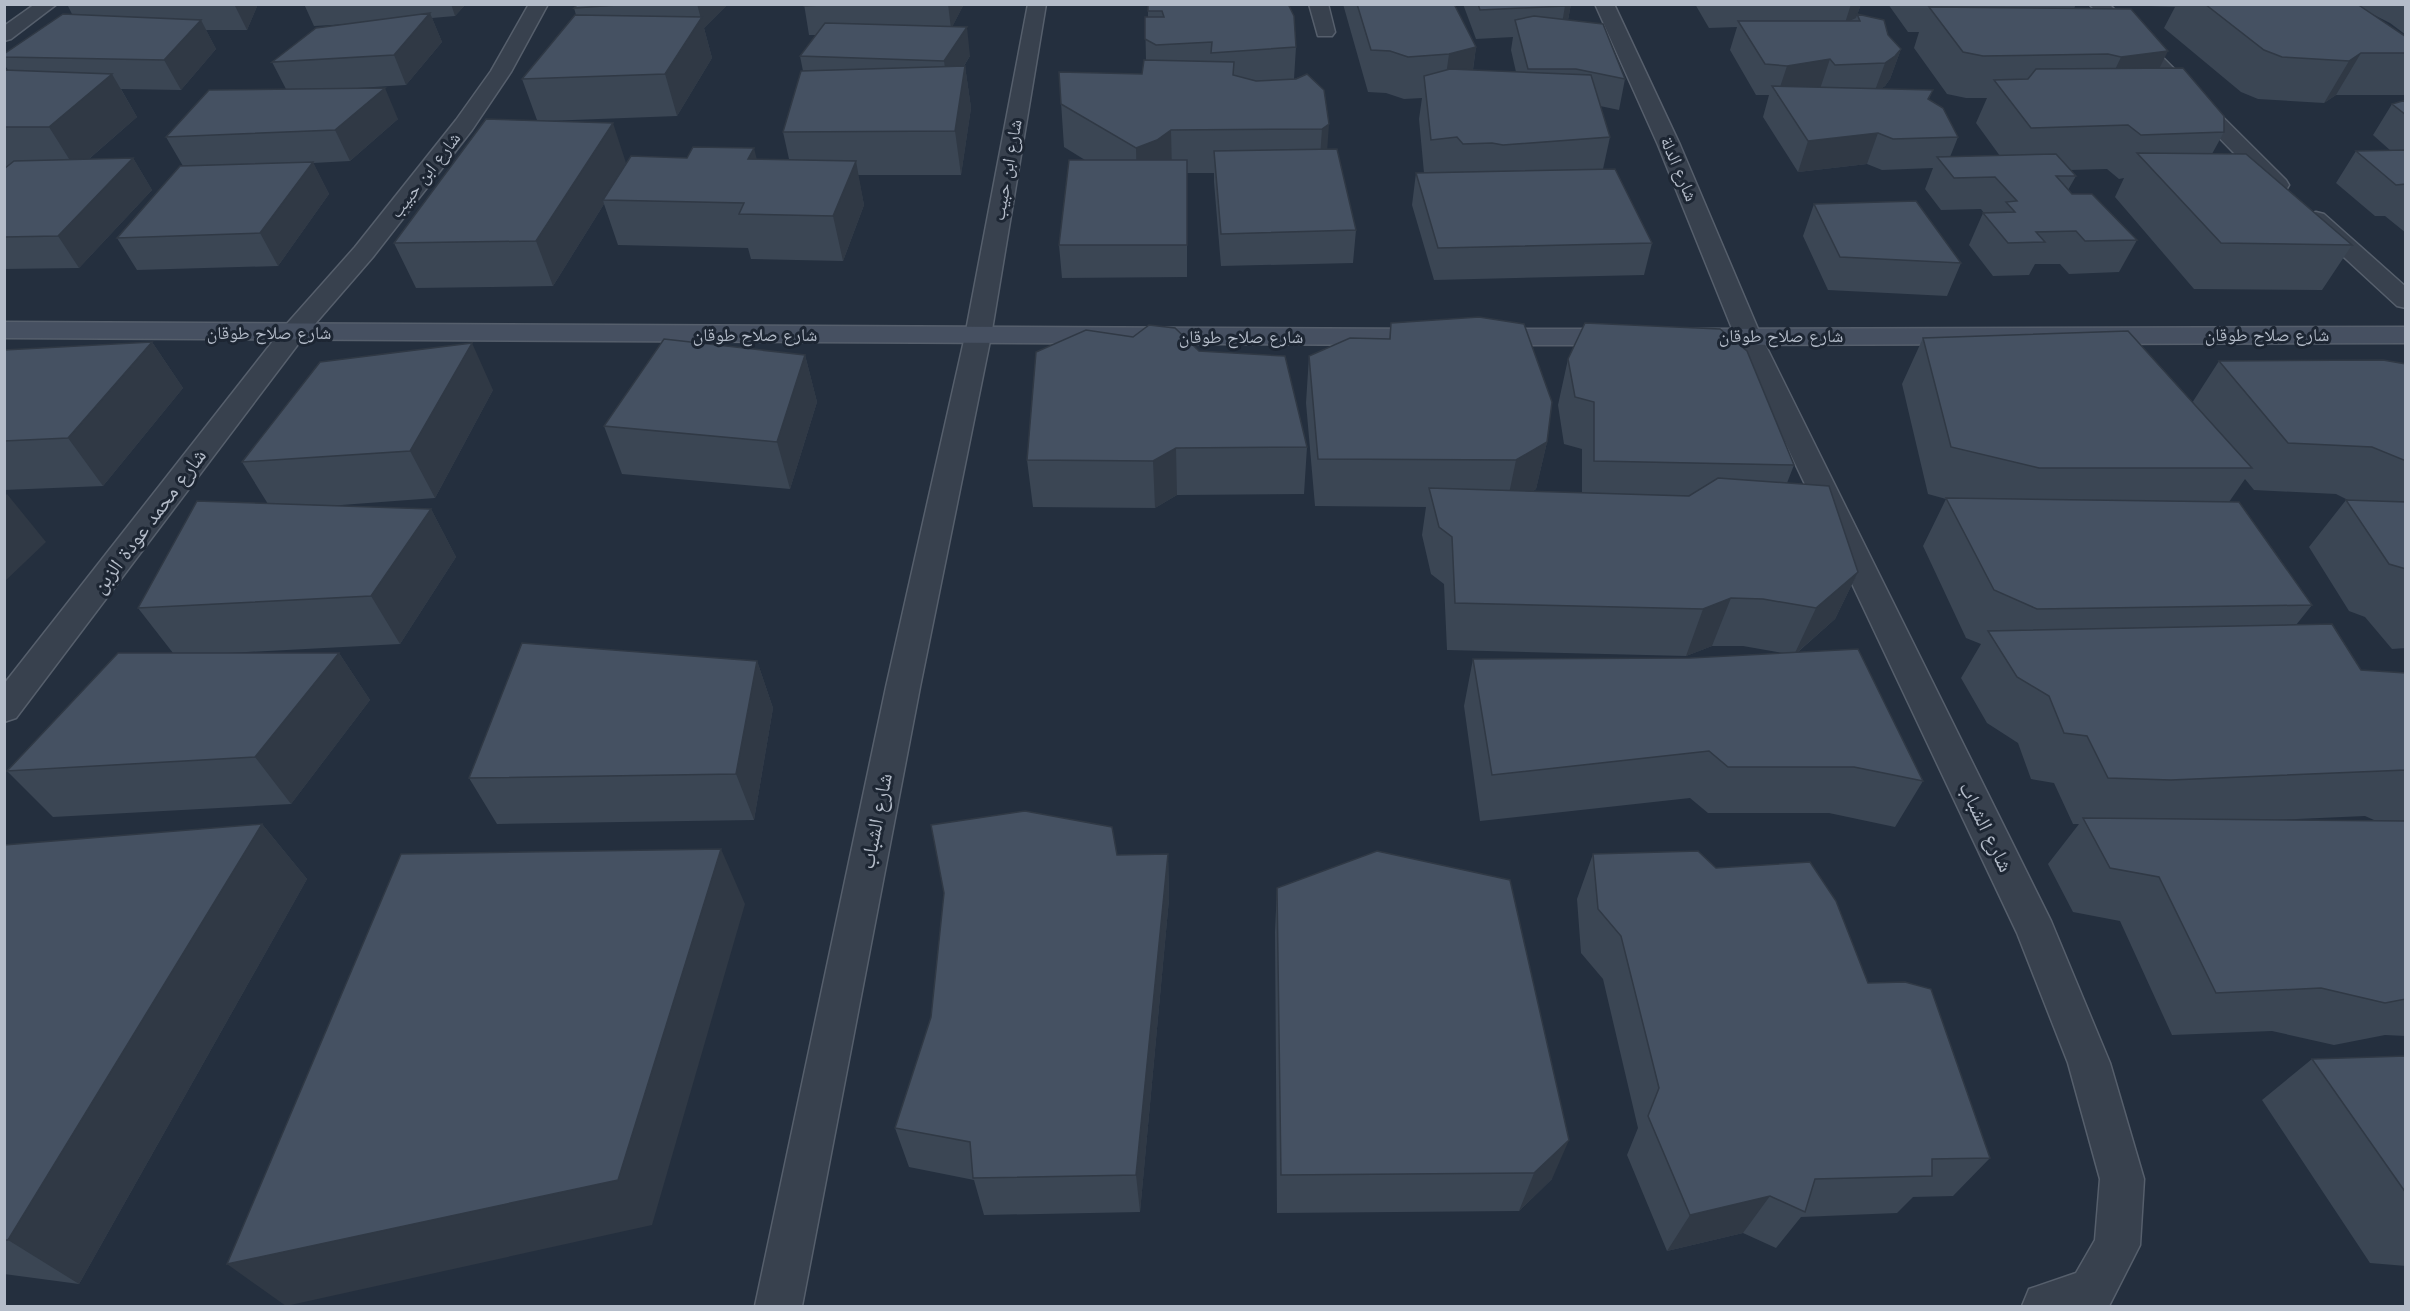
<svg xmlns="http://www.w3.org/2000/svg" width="2410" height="1311" viewBox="0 0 2410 1311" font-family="Jost,'Noto Naskh Arabic',sans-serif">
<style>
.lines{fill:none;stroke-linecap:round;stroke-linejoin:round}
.street-casing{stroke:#565f6c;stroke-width:3}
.secondary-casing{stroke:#565f6c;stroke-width:3}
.street{fill:#38414e;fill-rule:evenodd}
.secondary{fill:#465061;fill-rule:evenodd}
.wall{fill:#3b4654;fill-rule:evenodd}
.shaded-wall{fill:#303945}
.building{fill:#455162;stroke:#303945;stroke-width:1.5}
.labels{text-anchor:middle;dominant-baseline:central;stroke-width:6;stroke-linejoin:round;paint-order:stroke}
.far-street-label{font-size:18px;fill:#b4bcc9;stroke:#1d2633}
.street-label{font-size:21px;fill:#b4bcc9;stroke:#1d2633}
</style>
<rect width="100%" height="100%" fill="#242f3e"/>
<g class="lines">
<defs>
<path id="street" d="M35,4H57L11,39L4,41V26Z
M529,4H548L511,72L472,130L373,257L302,339L16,718L4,722V684L284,327L355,247L456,120L491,71Z
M1028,4H1046L991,336L920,687L802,1306H755L886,687L965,336Z
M1309,4H1328L1335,32L1332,36H1318Z
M1595,4H1614L1680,145L1761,336L2051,921L2110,1063L2144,1179L2140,1245L2109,1306H2022L2029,1289L2076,1273L2095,1240L2100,1179L2068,1063L2017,933L1735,336L1658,145Z
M2089,4H2109L2286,180L2289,185L2286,190H2270Z
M2316,212L2324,214L2406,287V308L2397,306L2308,224L2304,219L2308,214Z"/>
<path id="secondary" d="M4,322L1434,329L1443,331L1447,337L1443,343L1434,345L4,338Z
M2406,327V343L1683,345L1674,343L1670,337L1674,331L1683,329Z
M1485,329H1623L1632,331L1636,337L1632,343L1623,345H1485L1476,343L1472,337L1476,331Z"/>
</defs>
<!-- street casing -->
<use href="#street" class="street-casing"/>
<!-- secondary casing -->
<use href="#secondary" class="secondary-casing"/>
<!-- street -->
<use href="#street" class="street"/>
<!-- secondary -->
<use href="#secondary" class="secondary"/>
</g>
<!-- wall -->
<path class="wall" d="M67,4H258L247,30H206L216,49L181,90L121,89L137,117L89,159L133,158L152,190L79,268L4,269V70H8L4,64V54L72,14Z
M304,4H466L455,16L432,18L442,42L406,85L342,89L398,119L350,161L313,163L329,194L278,266L137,270L117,238L183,166L166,137L286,89L272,62L349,24L314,26Z
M578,4H728L704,28L712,58L677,116L547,121L626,164L756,159H789L783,132L803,71L800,56L816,35H809L804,4H964L952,27L970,56L964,66H965L971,108L961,175H858L864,205L843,261L751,259L748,248L618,245L604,204L553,286L416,288L394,243L537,120L522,79L576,15L574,8Z
M1148,4L1296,47L1294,79L1307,74L1327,149L1356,230L1353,263L1221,266L1214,182V173H1187V277L1062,278L1059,245L1085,160L1064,147L1059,72L1142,74L1146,60L1145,17H1148Z
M1343,4H1454L1476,47L1473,70L1516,72L1511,50L1513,37L1476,39L1463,4H1571L1568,20L1625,79L1619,110L1600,106L1610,137L1603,169L1652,243L1644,275L1434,280L1412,205L1416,173H1424L1419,119L1422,98L1404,99L1386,93L1368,92Z
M1695,4H1861L1857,15L1888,35L1901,49L1890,79L1885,86L1880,89L1933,90L1929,99L1958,137L1950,157L2000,156L1976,123L1987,98H1966L1947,94L1914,48L1919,32H1908L1888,4H2076L2074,9L2160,68L2224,132L2212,154L2352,245L2322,290L2194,289L2115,197L2124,178L2119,179L2107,169L2070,170L2076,176L2068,190L2072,194L2137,240L2119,272L2069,274L2060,264H2035L2029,275L1993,276L1969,245L1983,213H1984L1981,209L1941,210L1925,189L1933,168L1882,170L1867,164L1798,172L1763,117L1769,95H1756L1730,50L1737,27L1709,28Z
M2147,4H2406V35L2390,23L2370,13L2406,37V92L2404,95H2336L2324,103L2258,99L2241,92L2164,28L2175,7L2149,6Z
M2406,100V233L2385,216H2375L2336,183L2356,151H2391L2373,135L2392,104Z
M1814,204L1961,263L1947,296L1828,290L1803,236Z
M1391,323L1547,442L1536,489L1533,491L1582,493V449L1564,444L1558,405L1568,359L1794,465L1787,483L1858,572L1835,619L1798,652L1923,781L1895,827L1829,813H1708L1690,798L1480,821L1464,706L1473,659L1690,658L1783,653L1743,646H1712L1686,656L1447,650L1444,584L1431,574L1422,535L1426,507L1315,506L1306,403L1309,356L1389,339Z
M1923,338L2192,403L2219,361L2406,364V648L2392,649L2365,617L2349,611L2309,547L2346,500H2348L2336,494L2254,490L2245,479L2229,502L2312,605L2296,625L2361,670L2406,673V819L2404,821H2406V1036L2385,1035L2334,1045L2272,1031L2172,1035L2120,921L2073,912L2048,864L2079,824H2073L2054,783L2031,779L2018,743L1987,723L1961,678L1981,644L1966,638L1923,546L1946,499L1928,494L1902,384ZM2365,816L2374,820H2277Z
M152,342L183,388L103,486L4,490V350Z
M1199,351L1307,447L1304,494L1177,495L1155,508L1033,507L1027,460Z
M805,355L817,402L790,489L622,474L604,426Z
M493,390L435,498L328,506L431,509L456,557L400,644L228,653H339L370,700L291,804L53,817L7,771L173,653L138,608L268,504L242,462Z
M757,661L773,708L754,820L497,824L469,778Z
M262,824L307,879L79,1284L4,1274V845Z
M1168,854L1169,899L1140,1212L984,1215L974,1180L909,1167L895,1128L931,1017L944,893L1117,855Z
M1593,854L1716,868L1868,983L1990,1158L1953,1196L1913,1197L1897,1213L1801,1217L1776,1248L1743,1233L1667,1251L1627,1155L1638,1128L1603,979L1581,953L1577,899Z
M1277,888L1552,1179L1519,1211L1277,1213L1275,932Z
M2406,1056V1266L2370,1263L2262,1100L2312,1059Z"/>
<!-- shaded-wall -->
<path class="shaded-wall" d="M234,4H258L247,30Z
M451,4H466L455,16Z
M697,4H728L704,28L712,58L677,116L665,74L701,19Z
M948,4H964L951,29Z
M1567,4H1571L1566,30L1560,35L1565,6Z
M1851,4H1861L1856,18L1845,23Z
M430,13L442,42L406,85L394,55Z
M201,20L216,49L181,90L164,60Z
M967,27L970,56L948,91L944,61Z
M1476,47L1470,89L1443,96L1449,54Z
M1901,49L1890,79L1885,86L1874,93L1885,63Z
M2168,51L2147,93L2101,99L2121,57Z
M2361,53L2336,95L2324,103L2349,61Z
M1830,59L1820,89L1777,96L1787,66Z
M965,66L971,108L961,175L955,131Z
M112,74L137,117L76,170L49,127Z
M385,88L398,119L350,161L335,130Z
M613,123L627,166L603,200L604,204L553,286L536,241Z
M1329,124L1326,167L1319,172L1322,129Z
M1171,130L1172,173L1137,192L1136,148Z
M1878,133L1867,164L1798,172L1808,141Z
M754,148L765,192L748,159Z
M133,158L152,190L79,268L58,236Z
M856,161L864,205L843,261L833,216Z
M313,162L329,194L278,266L260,233Z
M152,342L183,388L103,486L68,438Z
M472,343L493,390L435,498L410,451Z
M805,355L817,402L790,489L777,442Z
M1547,442L1536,489L1506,508L1516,460Z
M1176,448L1177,495L1155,508L1153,461Z
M7,494L46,542L4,582V497Z
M431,509L456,557L400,644L371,596Z
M1858,572L1835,619L1794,655L1816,608Z
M1731,598L1712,646L1686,656L1703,609Z
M339,653L370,700L291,804L255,757Z
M757,661L773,708L754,820L736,774Z
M262,824L307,879L79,1284L8,1240Z
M721,849L745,904L652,1225L286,1306L227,1264Z
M1168,854L1169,899L1140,1212L1136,1175Z
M1569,1140L1552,1179L1519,1211L1534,1173Z
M1770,1196L1743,1233L1667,1251L1690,1215Z"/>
<!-- building -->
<path class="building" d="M578,4H631L574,8Z
M804,4H839L804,6Z
M1148,4H1288L1294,16L1296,47L1211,53L1212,42L1156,45L1145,39V17H1164L1162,11H1148Z
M1357,4H1454L1476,47L1449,54L1408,57L1390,51L1371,50Z
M1478,4H1567L1565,6L1480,10Z
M2205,4H2357L2406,37V53H2361L2349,61L2282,57L2264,50Z
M1929,7L2131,9L2168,51L2121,57L2108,54L1983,56L1963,52Z
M430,13L394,55L272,62L316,28Z
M63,14L201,20L164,60L4,57V54Z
M1857,14L1884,20L1888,35L1901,49L1895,56L1885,63L1835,65L1830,59L1787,66L1765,64L1738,21H1860Z
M575,15L702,17L665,74L522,79Z
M1534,16L1603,24L1625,79L1576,69H1528L1515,20Z
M825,23L967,27L944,61L800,56Z
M1144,60L1234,62L1233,75L1256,81L1296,79L1307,74L1324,90L1329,124L1322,129L1171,130L1157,140L1136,148L1061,104L1059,72L1142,74Z
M965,66L955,131L783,132L801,71Z
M2183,68L2224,116V132L2141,135L2128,125L2031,128L1994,80L2028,79L2036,69Z
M1450,69L1591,75L1610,137L1503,145L1492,143L1463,144L1457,137L1431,140L1424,76Z
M4,70L112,74L49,127H4Z
M1772,86L1933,90L1928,99L1943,108L1958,137L1893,139L1878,133L1808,141Z
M385,88L335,130L166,137L209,90Z
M2406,100V115L2392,104Z
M486,119L613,123L536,241L394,243Z
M693,147L754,148L748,159L856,161L833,216L739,214L744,203L603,200L631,156L687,158Z
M1337,149L1356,230L1221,234L1214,151Z
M2406,150V184L2396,185L2356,151Z
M2137,153L2246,154L2352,245L2221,243Z
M2056,154L2076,176H2056L2072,194H2092L2137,240L2085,241L2076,231L2036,232L2045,242L2008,243L1983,213L2015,212L2006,202L2017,201L1995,177L1954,178L1937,157Z
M133,158L58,236L4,237V169L14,161Z
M1069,160H1187V245H1059Z
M313,162L260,233L117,238L180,166Z
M1615,169L1652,243L1438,248L1416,173Z
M1916,201L1961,263L1840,257L1814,204Z
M1479,317L1524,324L1552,402L1547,442L1516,460L1318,459L1309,356L1350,338L1390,339L1391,323Z
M1585,323L1720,329L1747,351L1794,465L1594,461V402L1575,397L1568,359Z
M1149,325L1175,328L1199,351L1285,356L1307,447L1176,448L1153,461L1027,460L1036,352L1086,330L1133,337Z
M2128,331L2252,468H2039L1951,447L1923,338Z
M664,339L805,355L777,442L604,426Z
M152,342L68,438L4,441V350Z
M472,343L410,451L242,462L320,362Z
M2383,360L2406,364V461L2372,447L2288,443L2219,361Z
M1718,478L1829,486L1858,572L1816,608L1763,599L1731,598L1703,609L1455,603L1452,537L1439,527L1429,488L1689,496Z
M1946,498L2239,502L2312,605L2037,609L1994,590Z
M2346,500L2406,502V569L2389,564Z
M197,501L431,509L371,596L138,608Z
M2332,624L2361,670L2406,673V770L2171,780L2108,778L2087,736L2064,733L2049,696L2017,677L1988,631Z
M522,643L757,661L736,774L469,778Z
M1858,649L1923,781L1854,767H1728L1709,751L1492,775L1473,659L1690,658Z
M118,653H339L255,757L7,771Z
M1025,811L1112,827L1117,855L1168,854L1136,1175L973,1178L970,1142L895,1128L931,1017L944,893L931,825Z
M2083,818L2406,821V999L2385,1003L2321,988L2216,993L2159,877L2110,868Z
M262,824L8,1240H4V845Z
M721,849L618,1180L227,1264L401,854Z
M1377,851L1510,880L1569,1140L1534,1173L1281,1175L1277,888Z
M1698,851L1716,868L1810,862L1836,901L1868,983L1905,982L1931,989L1990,1158L1932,1159V1176L1815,1179L1805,1212L1770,1196L1690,1215L1648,1116L1659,1088L1621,936L1598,909L1593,854Z
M2406,1056V1193L2312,1059Z"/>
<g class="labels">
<!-- far-street labels -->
<g class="far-street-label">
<text transform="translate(1679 169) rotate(67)">شارع الدلة</text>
<text transform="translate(1007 170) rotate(-80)">شارع ابن حبيب</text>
<text transform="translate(425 175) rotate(-52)">شارع ابن حبيب</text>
<text x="269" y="333">شارع صلاح طوقان</text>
<text x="755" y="335">شارع صلاح طوقان</text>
<text x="2267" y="335">شارع صلاح طوقان</text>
<text x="1781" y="336">شارع صلاح طوقان</text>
<text x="1241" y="337">شارع صلاح طوقان</text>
</g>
<!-- street labels -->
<g class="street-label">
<text transform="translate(149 521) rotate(-53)">شارع محمد عودة الزبن</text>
<text transform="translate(876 821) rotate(-79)">شارع الشباب</text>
<text transform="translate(1986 827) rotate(64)">شارع الشباب</text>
</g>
</g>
<!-- border -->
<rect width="2410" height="1311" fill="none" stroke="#b4bcc9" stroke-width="12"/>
</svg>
